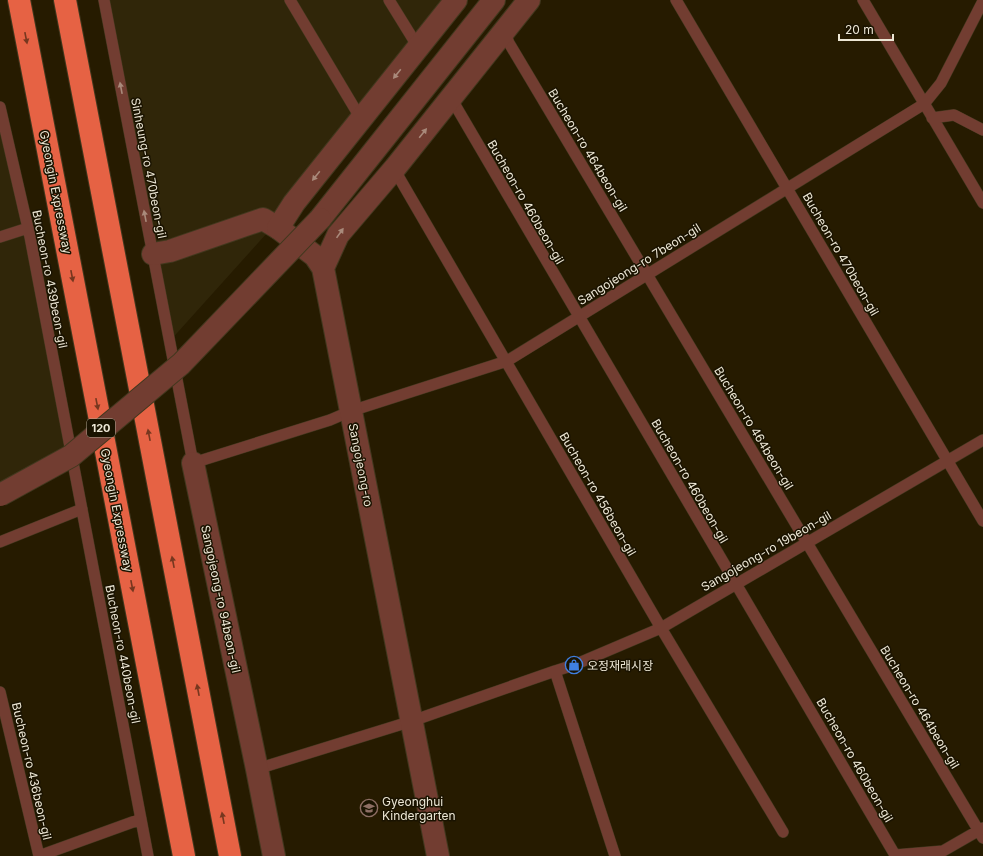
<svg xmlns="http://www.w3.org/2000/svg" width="983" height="856" viewBox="0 0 983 856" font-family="Inter,'Noto Sans KR',sans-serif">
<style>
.built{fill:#302609}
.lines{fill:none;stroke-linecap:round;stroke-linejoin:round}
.service-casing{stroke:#42381e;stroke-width:12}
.minor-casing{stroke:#42381e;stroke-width:24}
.tertiary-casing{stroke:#42381e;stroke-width:24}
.motorway-casing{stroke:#42381e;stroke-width:24}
.service{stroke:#723d31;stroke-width:11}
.minor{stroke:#723d31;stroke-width:22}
.tertiary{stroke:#723d31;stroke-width:22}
.motorway{stroke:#e66244;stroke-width:22}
.tertiary-bridge-casing{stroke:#42381e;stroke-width:24;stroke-linecap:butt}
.tertiary-bridge{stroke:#723d31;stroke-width:22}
.oneway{fill:#76371f}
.oneway2{fill:#a98a7b}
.labels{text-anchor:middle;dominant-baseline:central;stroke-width:3;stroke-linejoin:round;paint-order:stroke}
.shield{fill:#1a1300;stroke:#aea795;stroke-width:1}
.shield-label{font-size:11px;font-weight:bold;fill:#ede7d5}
.street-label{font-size:12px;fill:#ede7d5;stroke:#1a1300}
.poi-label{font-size:12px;fill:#ede7d5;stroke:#1a1300;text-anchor:start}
</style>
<rect width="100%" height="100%" fill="#261b00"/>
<!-- built -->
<path class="built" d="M107,0H457L294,203L169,342Z
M0,107L71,456L0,495Z"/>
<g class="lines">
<defs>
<path id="service" d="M104,0L193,463L330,420L351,411L507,361L924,104L941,83L983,1
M290,0L361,119
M389,0L418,47
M676,0L983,521
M863,0L983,203
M504,31L509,43L983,838
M451,98L895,855L943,851L983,828
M0,107L30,237L148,856
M932,118L954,115L983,130
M395,168L397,174L661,628L783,832
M0,237L28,228
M0,542L82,509
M555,671L615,856
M0,692L39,856
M257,769L412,721L555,671L574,665L661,628L983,440
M39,856L141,819"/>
<path id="minor" d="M153,254L170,251L263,219L278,228
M193,463L257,769L274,856"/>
<path id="tertiary" d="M320,219L494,0
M323,268L338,235L395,168L529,0
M438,856L323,268L315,256L278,228L294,203L456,0"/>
<path id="motorway" d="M19,0L184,856
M65,0L230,856"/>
</defs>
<!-- service casing -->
<use href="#service" class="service-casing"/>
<!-- minor casing -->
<use href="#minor" class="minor-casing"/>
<!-- tertiary casing -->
<use href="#tertiary" class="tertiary-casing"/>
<!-- motorway casing -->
<use href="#motorway" class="motorway-casing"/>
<!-- service -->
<use href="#service" class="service"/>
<!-- minor -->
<use href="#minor" class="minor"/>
<!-- tertiary -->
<use href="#tertiary" class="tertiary"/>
<!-- motorway -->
<use href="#motorway" class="motorway"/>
<defs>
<path id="tertiary-bridge" d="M0,495L71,456L181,364L320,219"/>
</defs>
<!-- tertiary-bridge casing -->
<use href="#tertiary-bridge" class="tertiary-bridge-casing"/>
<!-- tertiary-bridge -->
<use href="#tertiary-bridge" class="tertiary-bridge"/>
</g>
<!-- one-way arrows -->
<defs><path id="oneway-solid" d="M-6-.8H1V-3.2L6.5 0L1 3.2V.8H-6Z"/></defs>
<g class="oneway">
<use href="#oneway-solid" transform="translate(26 38) rotate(79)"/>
<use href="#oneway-solid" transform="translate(72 276) rotate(79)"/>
<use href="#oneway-solid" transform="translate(97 404) rotate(79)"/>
<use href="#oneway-solid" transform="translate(149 435) rotate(-101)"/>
<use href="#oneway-solid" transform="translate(173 562) rotate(-101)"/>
<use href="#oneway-solid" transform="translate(132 586) rotate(79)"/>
<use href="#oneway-solid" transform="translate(198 690) rotate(-101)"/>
<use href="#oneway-solid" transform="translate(223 818) rotate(-101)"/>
</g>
<g class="oneway2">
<use href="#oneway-solid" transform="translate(397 74) rotate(129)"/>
<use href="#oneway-solid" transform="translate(121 88) rotate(-101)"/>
<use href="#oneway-solid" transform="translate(423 133) rotate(-51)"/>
<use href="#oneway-solid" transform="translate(316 176) rotate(129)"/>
<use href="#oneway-solid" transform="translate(145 216) rotate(-101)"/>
<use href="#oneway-solid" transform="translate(340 233) rotate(-55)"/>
</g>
<!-- icons -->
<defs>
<symbol id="shop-ring" viewBox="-11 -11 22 22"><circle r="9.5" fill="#1a1300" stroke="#3f7fe0" stroke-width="1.5"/><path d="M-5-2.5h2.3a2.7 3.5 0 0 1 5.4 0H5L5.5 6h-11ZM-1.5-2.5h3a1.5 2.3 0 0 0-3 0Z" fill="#3f7fe0"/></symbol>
<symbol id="school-ring" viewBox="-11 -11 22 22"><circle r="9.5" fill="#1a1300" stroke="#8d6e63" stroke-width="1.5"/><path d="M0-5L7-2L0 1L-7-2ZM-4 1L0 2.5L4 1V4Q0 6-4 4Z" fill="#8d6e63"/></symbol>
</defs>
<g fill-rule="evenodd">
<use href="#shop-ring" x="564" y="655" width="20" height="20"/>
<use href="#school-ring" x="359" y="798" width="20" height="20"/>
</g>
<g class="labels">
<!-- shield labels -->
<rect class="shield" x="87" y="419" width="28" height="18" rx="3"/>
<g class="shield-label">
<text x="101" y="428">120</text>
</g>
<!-- street labels -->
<g class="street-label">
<text transform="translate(588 150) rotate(59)">Bucheon-ro 464beon-gil</text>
<text transform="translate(149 168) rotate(79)">Sinheung-ro 470beon-gil</text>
<text transform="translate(56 192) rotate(79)">Gyeongin Expressway</text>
<text transform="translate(526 202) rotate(60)">Bucheon-ro 460beon-gil</text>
<text transform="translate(841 254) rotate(60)">Bucheon-ro 470beon-gil</text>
<text transform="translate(639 264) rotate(-32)">Sangojeong-ro 7beon-gil</text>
<text transform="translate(50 279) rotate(79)">Bucheon-ro 439beon-gil</text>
<text transform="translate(754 428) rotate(59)">Bucheon-ro 464beon-gil</text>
<text transform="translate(361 465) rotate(79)">Sangojeong-ro</text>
<text transform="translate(690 481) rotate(60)">Bucheon-ro 460beon-gil</text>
<text transform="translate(598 494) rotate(60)">Bucheon-ro 456beon-gil</text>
<text transform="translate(117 510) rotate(79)">Gyeongin Expressway</text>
<text transform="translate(766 551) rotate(-30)">Sangojeong-ro 19beon-gil</text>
<text transform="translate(221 599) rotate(78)">Sangojeong-ro 94beon-gil</text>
<text transform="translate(123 654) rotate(79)">Bucheon-ro 440beon-gil</text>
<text transform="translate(920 707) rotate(59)">Bucheon-ro 464beon-gil</text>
<text transform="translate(855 760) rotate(60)">Bucheon-ro 460beon-gil</text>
<text transform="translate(32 771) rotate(77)">Bucheon-ro 436beon-gil</text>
</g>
<!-- poi labels -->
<g class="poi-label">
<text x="587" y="665">오정재래시장</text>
<text x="382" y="801">Gyeonghui<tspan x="382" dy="14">Kindergarten</tspan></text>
</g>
</g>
<!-- scale -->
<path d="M839 34v6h54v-6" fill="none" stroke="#ede7d5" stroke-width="2"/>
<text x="845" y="34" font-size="12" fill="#ede7d5" stroke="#1a1300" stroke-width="3" paint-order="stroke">20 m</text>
</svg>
